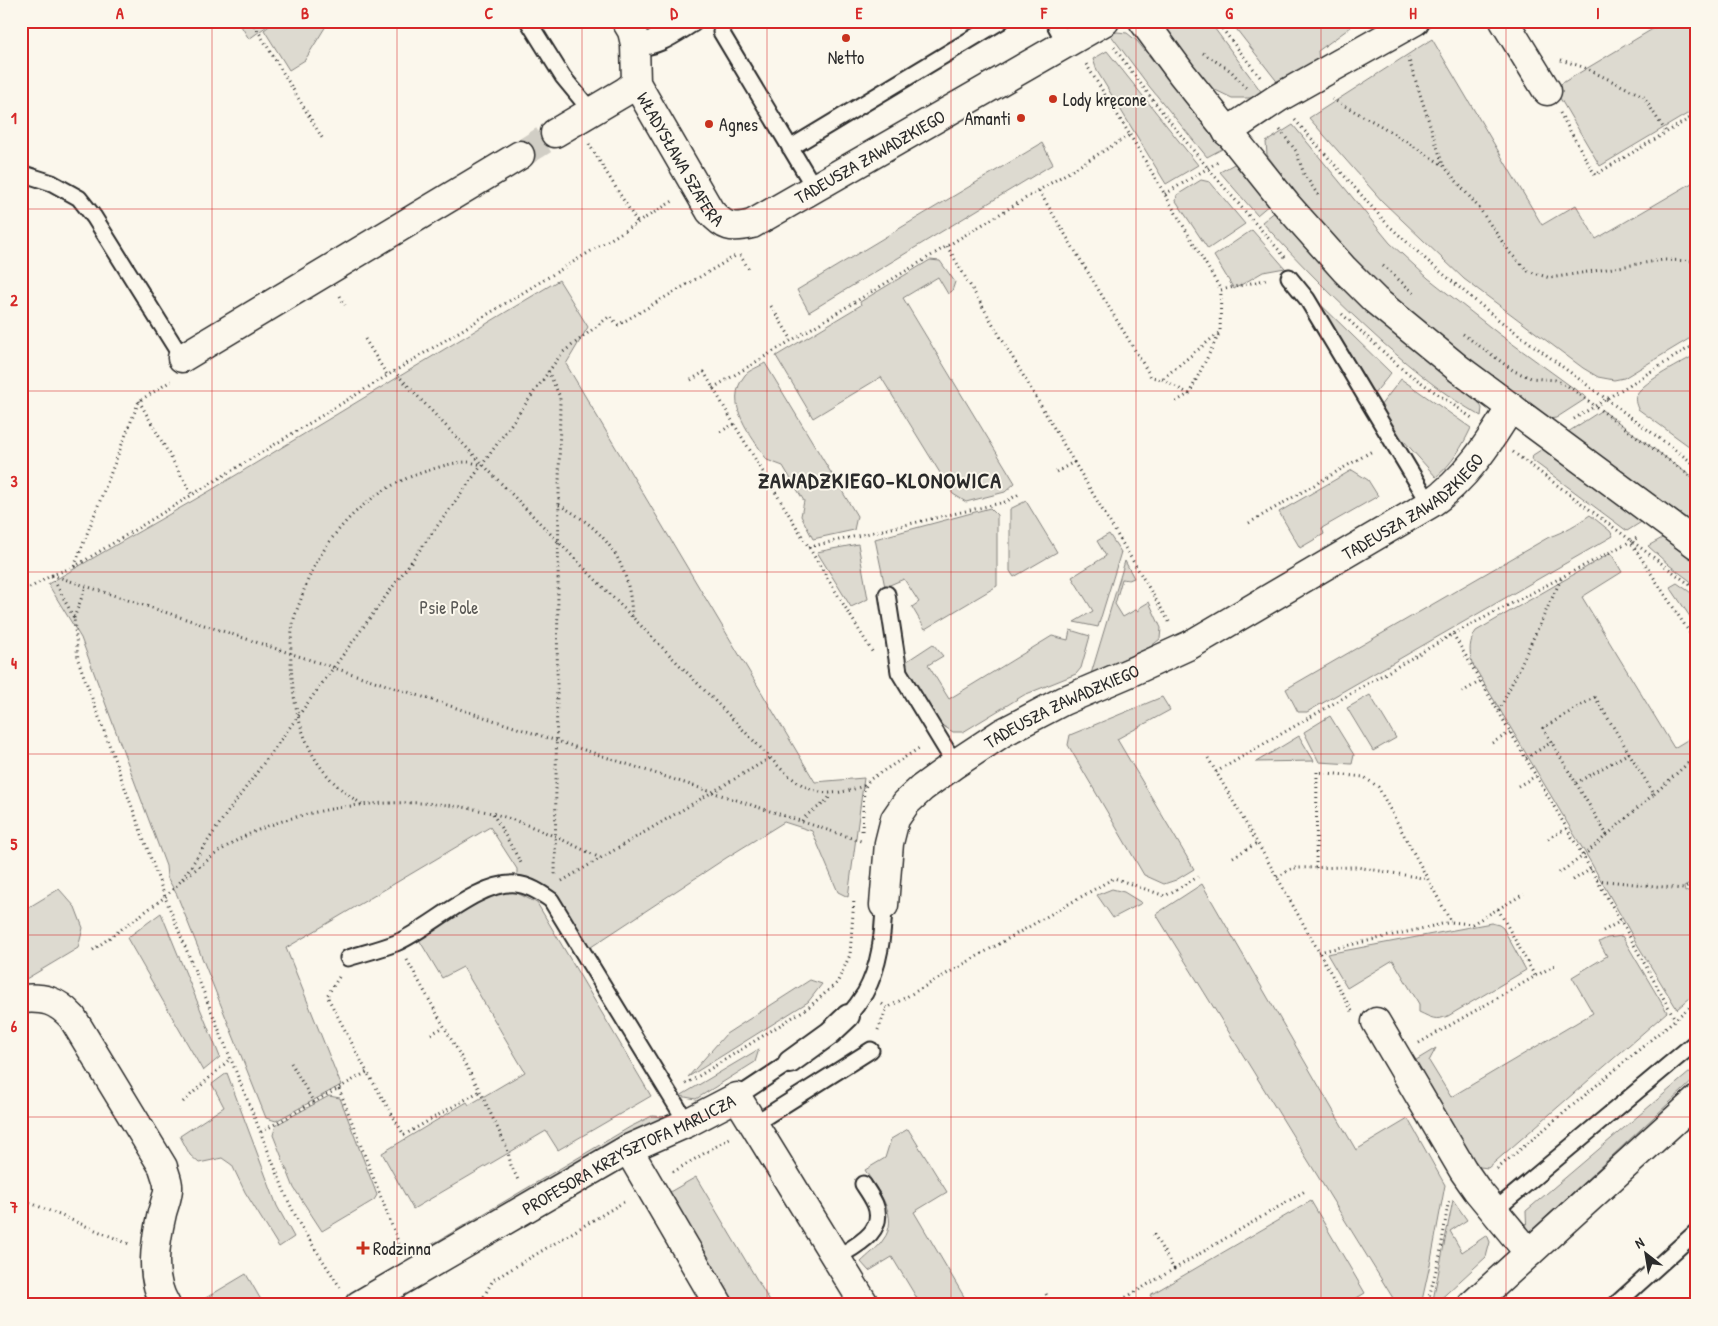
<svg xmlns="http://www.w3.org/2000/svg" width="1718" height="1326" viewBox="0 0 1718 1326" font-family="'Patrick Hand',sans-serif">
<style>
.green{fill:#dddad0;stroke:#84827e}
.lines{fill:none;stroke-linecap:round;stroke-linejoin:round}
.minor-tunnel{stroke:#d1cec5;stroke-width:28;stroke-dasharray:28 14;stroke-linecap:butt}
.service-casing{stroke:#2b2b2b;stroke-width:19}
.pedestrian-casing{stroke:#2b2b2b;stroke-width:26}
.minor-casing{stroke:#2b2b2b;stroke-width:31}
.tertiary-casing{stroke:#2b2b2b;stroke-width:31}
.path{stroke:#2b2b2b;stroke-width:3;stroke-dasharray:1 4;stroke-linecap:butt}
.service{stroke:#fbf7ec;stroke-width:15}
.pedestrian{stroke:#fbf7ec;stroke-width:22}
.minor{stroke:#fbf7ec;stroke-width:28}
.tertiary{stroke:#fbf7ec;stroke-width:28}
.grid{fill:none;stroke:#d62828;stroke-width:1;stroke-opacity:0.55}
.poi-dot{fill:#c8321e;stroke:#fbf7ec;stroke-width:2}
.labels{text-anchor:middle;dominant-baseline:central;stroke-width:4;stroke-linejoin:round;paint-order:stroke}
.poi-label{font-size:18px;fill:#2b2b2b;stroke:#fbf7ec;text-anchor:start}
.street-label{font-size:18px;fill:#2b2b2b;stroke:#fbf7ec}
.park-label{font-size:18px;fill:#585754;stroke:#fbf7ec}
.district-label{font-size:22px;font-weight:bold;letter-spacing:1px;fill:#2b2b2b;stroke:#fbf7ec}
.neatline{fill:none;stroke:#d62828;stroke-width:2}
.grid-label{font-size:16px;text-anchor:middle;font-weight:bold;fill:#d62828}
</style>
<rect width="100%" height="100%" fill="#fbf7ec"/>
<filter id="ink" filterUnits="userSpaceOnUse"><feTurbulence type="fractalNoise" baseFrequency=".02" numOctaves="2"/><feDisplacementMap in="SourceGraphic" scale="10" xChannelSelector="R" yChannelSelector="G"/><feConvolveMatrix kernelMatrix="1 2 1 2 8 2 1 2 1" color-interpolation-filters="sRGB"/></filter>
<g filter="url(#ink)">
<!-- green -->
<path class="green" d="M238,21H274L249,39Z
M276,21H329L305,60L289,70L264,30Z
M1160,21H1209L1263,94L1254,98H1232L1211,88Z
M1230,21H1349L1351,27L1318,51L1319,61L1279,84Z
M1666,21H1697V108L1600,166L1554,88Z
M1117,32L1127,33L1137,41L1224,148L1207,157L1149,86L1110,34Z
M1432,39L1542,225L1576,205L1596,239L1697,180V334L1624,378L1614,380L1598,377L1583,368L1464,279L1382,201L1309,118Z
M1107,51L1198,165L1166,184L1097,71L1093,59Z
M1293,125L1390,243L1428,278L1499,334L1587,398L1556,418L1549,419C1490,378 1431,334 1379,284C1338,245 1301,201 1267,155L1266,142Z
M1042,143L1053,164L809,312L797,290Z
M1236,163L1270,204L1257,215L1220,172Z
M1201,180L1210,182L1245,224L1208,249L1176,201L1177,195Z
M1276,211L1477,400L1482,408L1481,416C1445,396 1414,370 1383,343C1340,304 1300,264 1262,222Z
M1252,230L1285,268L1263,272L1234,289L1214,256Z
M930,260L940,261L955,282L952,291L948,294L938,277L903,298L1015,483L1005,492L966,502L953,494L881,377L813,418L776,356L861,305L860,302Z
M559,280L588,327L566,364L815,782L864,778L848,897L838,892L812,831L784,822L726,858L588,949C578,932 561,898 546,887C538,880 527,879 517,876V869L490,827L286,948L341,1085L276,1121L266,1118L177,895L167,877L166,866L81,638L48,584L208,492Z
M1313,297L1391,373L1374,394Z
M1697,354V452L1638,409C1636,404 1634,399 1637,394C1644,381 1683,362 1697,354Z
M765,363L857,516L854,530L813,539L801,516L804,501L783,466L767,460C752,436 722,404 745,375C749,370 759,367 765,363Z
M1401,379L1471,428C1462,447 1452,464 1436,477L1395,431L1380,406Z
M1602,410L1697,481V526L1568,432Z
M1544,448L1643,521L1627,531L1532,460L1533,455Z
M1352,470L1368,480L1378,496L1322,528L1324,534L1300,548L1279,512Z
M1026,501L1057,552L1014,577L1010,571V509Z
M990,508L997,515V586L925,629L912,607L919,602L904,579L885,587L875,539Z
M1590,515L1610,531L1613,536L1307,712H1298L1286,689L1549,537C1564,532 1577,524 1590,515Z
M1109,534L1121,552L1098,627L1074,622L1093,611L1072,577L1106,556L1097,541Z
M1664,537L1697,562V586L1669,565L1648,546Z
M858,544L868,599L851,607L817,552Z
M1611,553L1622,572L1582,597L1674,748L1697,734V880L1684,887L1685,892L1697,887V899L1692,903L1697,911V992L1677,1009L1637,944L1590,861L1472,663C1469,651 1469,641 1476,631Z
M1125,561L1134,578L1129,580L1122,579L1115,604L1123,617L1135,610L1139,611V608L1149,602L1161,628L1160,639L1150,647L1091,674Z
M1677,583L1697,597V627L1670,587Z
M1070,630L1090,636L1081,668L1076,674L1024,695L963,732H953L940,724L907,671L904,663L933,644L943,656L928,665L949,699L1052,636L1068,640Z
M1370,695L1396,738L1373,751L1347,708Z
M1162,697L1170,710L1117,739L1194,869L1176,880L1164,884L1144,875L1068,745L1070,735Z
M1330,716L1354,755L1352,764L1319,762L1304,732Z
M1299,736L1314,761L1256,762Z
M1202,884L1356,1150L1408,1119L1445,1185L1431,1260L1421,1305H1394L1396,1303L1156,914Z
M59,889L75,907L83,928L78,948L21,982V912Z
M1112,889L1124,892L1142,903L1113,918L1097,895Z
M511,890L537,903L651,1096L558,1150L546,1131L413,1209L382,1153L467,1102L469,1105L525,1072L463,967L442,978L418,938L491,895Z
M161,913L220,1057L203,1071L127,938Z
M1491,923L1499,925L1503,928L1526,970L1448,1016C1435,1021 1432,1018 1419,1012V1004L1393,960L1347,988L1327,954Z
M1622,936L1667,1012L1488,1168L1472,1166L1408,1065L1436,1048L1429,1061L1451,1097L1593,1013L1572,977L1607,956L1599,942L1607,938Z
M810,980L822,984L808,1002L688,1077L726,1034Z
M759,1049L755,1062L696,1099L680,1096Z
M1697,1066V1077L1527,1235L1526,1211Z
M227,1073L277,1206L294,1237L279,1247L245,1192L232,1165L222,1158L199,1163L190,1155L180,1136L224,1107L212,1084Z
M329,1096L340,1098L377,1195L374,1200L322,1231L294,1188L273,1135L276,1125Z
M652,1116L665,1117L425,1257L426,1248L630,1127Z
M908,1129L947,1192L914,1212L969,1305H921L892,1257L869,1271L861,1262C868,1255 878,1248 883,1240C901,1217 877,1190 865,1170L885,1158L891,1139Z
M696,1177L772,1305H733L668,1193Z
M1453,1200L1467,1220L1450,1231L1462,1252L1487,1235L1490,1242L1486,1257L1434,1305H1432Z
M1311,1201L1365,1293L1345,1305H1156L1150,1295Z
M246,1274L264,1305H201L199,1302Z"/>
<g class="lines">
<!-- minor-tunnel -->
<path class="minor-tunnel" d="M520,155L555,133"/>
<defs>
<path id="service" d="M528,21L563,77L591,111
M1053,21L1065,43
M721,32L815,189
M790,148L1001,21
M21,173L52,183L79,198L94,217L182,358
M1289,277L1307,299L1430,504
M887,594L899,672L955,764
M348,958C364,953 381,949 396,943C431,928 478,881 516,884C529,885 541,893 551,900L687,1123
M848,1016C854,1009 860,1001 865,993C880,966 883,935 884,905
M737,1097L790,1062
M754,1124L871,1050
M1494,1211L1697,1041
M836,1258C855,1246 887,1232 875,1204C872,1197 867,1190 863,1184
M1615,1305L1697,1231"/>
<path id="pedestrian" d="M635,44C656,45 673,32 691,21
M790,1062L830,1033L848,1016"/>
<g id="minor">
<path id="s1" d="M626,21L632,31L635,44L636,83L710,211C724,227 731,229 752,224L1105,21"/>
<path d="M1504,21L1547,91"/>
<path d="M1227,132L1278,98L1415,21"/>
<path d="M555,133L626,91L636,83"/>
<path d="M182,358L520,155"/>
<path id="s2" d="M884,905L889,843L895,819L906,803L922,788L955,764L1002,733L1063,701L1131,672L1190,645L1430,504C1465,480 1489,443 1511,407"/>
<path d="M21,999C44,997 56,1000 72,1017L163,1167C164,1172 168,1180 168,1186C169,1194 164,1205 162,1213C155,1243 149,1277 166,1305"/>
<path d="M1376,1022L1463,1170L1477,1190L1529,1253"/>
<path d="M628,1149L719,1305"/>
<path id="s3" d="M359,1305L628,1149L687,1123L737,1097L865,1305"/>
<path d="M1472,1305L1697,1100"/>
</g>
<path id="tertiary" d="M1143,21L1182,74L1286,204L1344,269L1375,300L1459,369L1697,545"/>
</defs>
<!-- service casing -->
<use href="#service" class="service-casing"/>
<!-- pedestrian casing -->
<use href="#pedestrian" class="pedestrian-casing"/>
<!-- minor casing -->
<use href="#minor" class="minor-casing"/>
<!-- tertiary casing -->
<use href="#tertiary" class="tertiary-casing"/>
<!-- path -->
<path class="path" d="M252,21L324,141
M1216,21L1260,77
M1114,47C1166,121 1225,189 1285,257
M1203,53L1231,71L1246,88
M1408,57L1443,165
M1561,60L1583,67L1643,96L1666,132
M1332,99L1383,127L1443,165L1479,208L1510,253L1528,271L1550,278L1663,260L1697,261
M1560,113L1595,175L1697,114
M1295,120L1387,224L1430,263L1495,317L1697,466
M1280,130L1296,151L1304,174L1318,195
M1130,135L1221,290
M589,144L637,222
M1039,191L1151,377L1162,379L1220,332L1221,290L1269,279
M1165,194L1218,162
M947,246L1074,462L1056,472
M740,255L750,271
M1383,266L1414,293
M340,296L345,305
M771,306L792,340
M1342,314L1402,369L1472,418
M1463,334L1514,371L1531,378L1555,380L1568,386L1697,481
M365,339L387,375
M394,371C520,506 652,635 780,768C810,795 828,799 866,785
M548,371L560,397L555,877
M1162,379L1189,394L1175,402
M691,380L704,372L734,424L720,432
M713,388L1130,135L1086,64
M1189,394L1219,334
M139,401L192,495
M1574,419L1697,343
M734,424L873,653
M1513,452L1697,590
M1074,462L1171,625
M559,505C606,530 630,562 632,617
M1249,523L1374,450
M1632,544L1697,644
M809,547L1005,502L1021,493
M74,567L673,201
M52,575L861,841
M52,576L74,618L78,660L165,897L288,1200L301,1227L340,1287
M21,593L52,575L74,567L139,401L171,381
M74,618L86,586
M1453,634L1621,921L1675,1019
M1462,692L1481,681
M1595,697L1654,794L1607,835L1543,728Z
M1499,711L1562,577
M1492,743L1511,732
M1208,758L1277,877L1352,1011
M1526,758L1552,742
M1216,772L1453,634L1639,537
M1576,783L1629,753
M1518,786L1536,776
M1654,794L1697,755
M362,804C319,778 302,744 294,696C291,672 289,648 293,624C294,617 297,609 300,602C317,545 359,496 415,475C430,470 451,462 467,462C471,462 477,464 482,465
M493,814L521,863
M802,821C811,808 824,808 831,794
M862,831L864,789L869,780L921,747
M1548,839L1567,828
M1233,857L1257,843
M1316,868L1317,772L1364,777L1378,787L1451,922L1472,924L1524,894
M1559,873L1583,856L1607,835
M1277,877L1293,868L1357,867L1428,879
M183,879C198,868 213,855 229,845C299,802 417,792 495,814C532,825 566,841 600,858
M1573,880L1591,869
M1597,880L1683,889L1697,883
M562,881L770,758
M1498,909L1535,976
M1603,931L1621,921
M93,950L165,897L181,881L222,820L482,465L562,353L610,316L618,325L737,255
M1319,952L1451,922
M407,960L480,1091L507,1148L511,1165L519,1182
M339,977L327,996L367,1072
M882,1004L887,1008L1114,878L1165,896L1198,877
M878,1030L887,1008
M431,1034L444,1027
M1419,1043L1555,965
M291,1063L314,1103
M686,1084L809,1007L837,983L850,955L854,899
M339,1089L401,1249
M183,1102L231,1058
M261,1132L367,1072L404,1135L480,1091
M1497,1169L1697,1001
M673,1172L730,1138
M21,1199L129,1244
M1174,1269L1305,1191
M1046,1294L1052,1305
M479,1305L493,1280L627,1200
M1113,1305L1174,1269L1153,1233
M1427,1305L1440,1255L1449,1198"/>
<!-- service -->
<use href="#service" class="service"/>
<!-- pedestrian -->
<use href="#pedestrian" class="pedestrian"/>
<!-- minor -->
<use href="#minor" class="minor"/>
<!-- tertiary -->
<use href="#tertiary" class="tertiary"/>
</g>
</g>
<!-- grid -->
<path class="grid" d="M212,21V1305M397,21V1305M582,21V1305M767,21V1305M951,21V1305M1136,21V1305M1321,21V1305M1506,21V1305M21,209H1697M21,391H1697M21,572H1697M21,754H1697M21,935H1697M21,1117H1697"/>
<!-- markers -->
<g class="poi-dot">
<circle cx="846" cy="38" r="5"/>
<circle cx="1053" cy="99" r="5"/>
<circle cx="1021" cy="118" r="5"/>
<circle cx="709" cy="124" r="5"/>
<path d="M360.5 1240.5h5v5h5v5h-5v5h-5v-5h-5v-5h5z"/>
</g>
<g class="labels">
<!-- poi labels -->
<g class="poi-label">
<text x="846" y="57" text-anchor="middle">Netto</text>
<text x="1063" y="99">Lody kręcone</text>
<text x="1011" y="118" text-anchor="end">Amanti</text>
<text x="719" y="124">Agnes</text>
<text x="373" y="1248">Rodzinna</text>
</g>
<!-- street labels -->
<g class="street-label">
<text stroke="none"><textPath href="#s1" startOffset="152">WŁADYSŁAWA SZAFERA</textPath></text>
<text stroke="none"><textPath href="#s1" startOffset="395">TADEUSZA ZAWADZKIEGO</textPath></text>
<text stroke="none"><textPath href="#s2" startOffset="696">TADEUSZA ZAWADZKIEGO</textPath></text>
<text stroke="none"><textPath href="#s2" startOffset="291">TADEUSZA ZAWADZKIEGO</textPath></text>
<text stroke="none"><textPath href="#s3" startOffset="309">PROFESORA KRZYSZTOFA MARLICZA</textPath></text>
</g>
<!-- park labels -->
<g class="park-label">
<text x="449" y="607">Psie Pole</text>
</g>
<!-- district labels -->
<g class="district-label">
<text x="880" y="480">ZAWADZKIEGO-KLONOWICA</text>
</g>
</g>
<!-- margin -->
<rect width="1718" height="1326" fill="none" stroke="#fbf7ec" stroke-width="55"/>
<!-- north arrow -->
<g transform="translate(1646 1254) rotate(329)" stroke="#fbf7ec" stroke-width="4" paint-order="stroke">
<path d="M0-4L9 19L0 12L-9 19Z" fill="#2b2b2b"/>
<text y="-8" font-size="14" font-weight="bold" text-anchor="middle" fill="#2b2b2b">N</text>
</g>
<rect x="28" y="28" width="1662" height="1270" class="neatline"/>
<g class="grid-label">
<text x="120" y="19">A</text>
<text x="305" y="19">B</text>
<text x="489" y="19">C</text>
<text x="674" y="19">D</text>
<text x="859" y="19">E</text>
<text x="1044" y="19">F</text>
<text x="1229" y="19">G</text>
<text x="1413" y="19">H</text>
<text x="1598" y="19">I</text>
<text x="14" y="124">1</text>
<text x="14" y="306">2</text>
<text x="14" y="487">3</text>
<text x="14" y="669">4</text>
<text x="14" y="850">5</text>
<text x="14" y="1032">6</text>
<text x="14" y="1213">7</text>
</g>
</svg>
